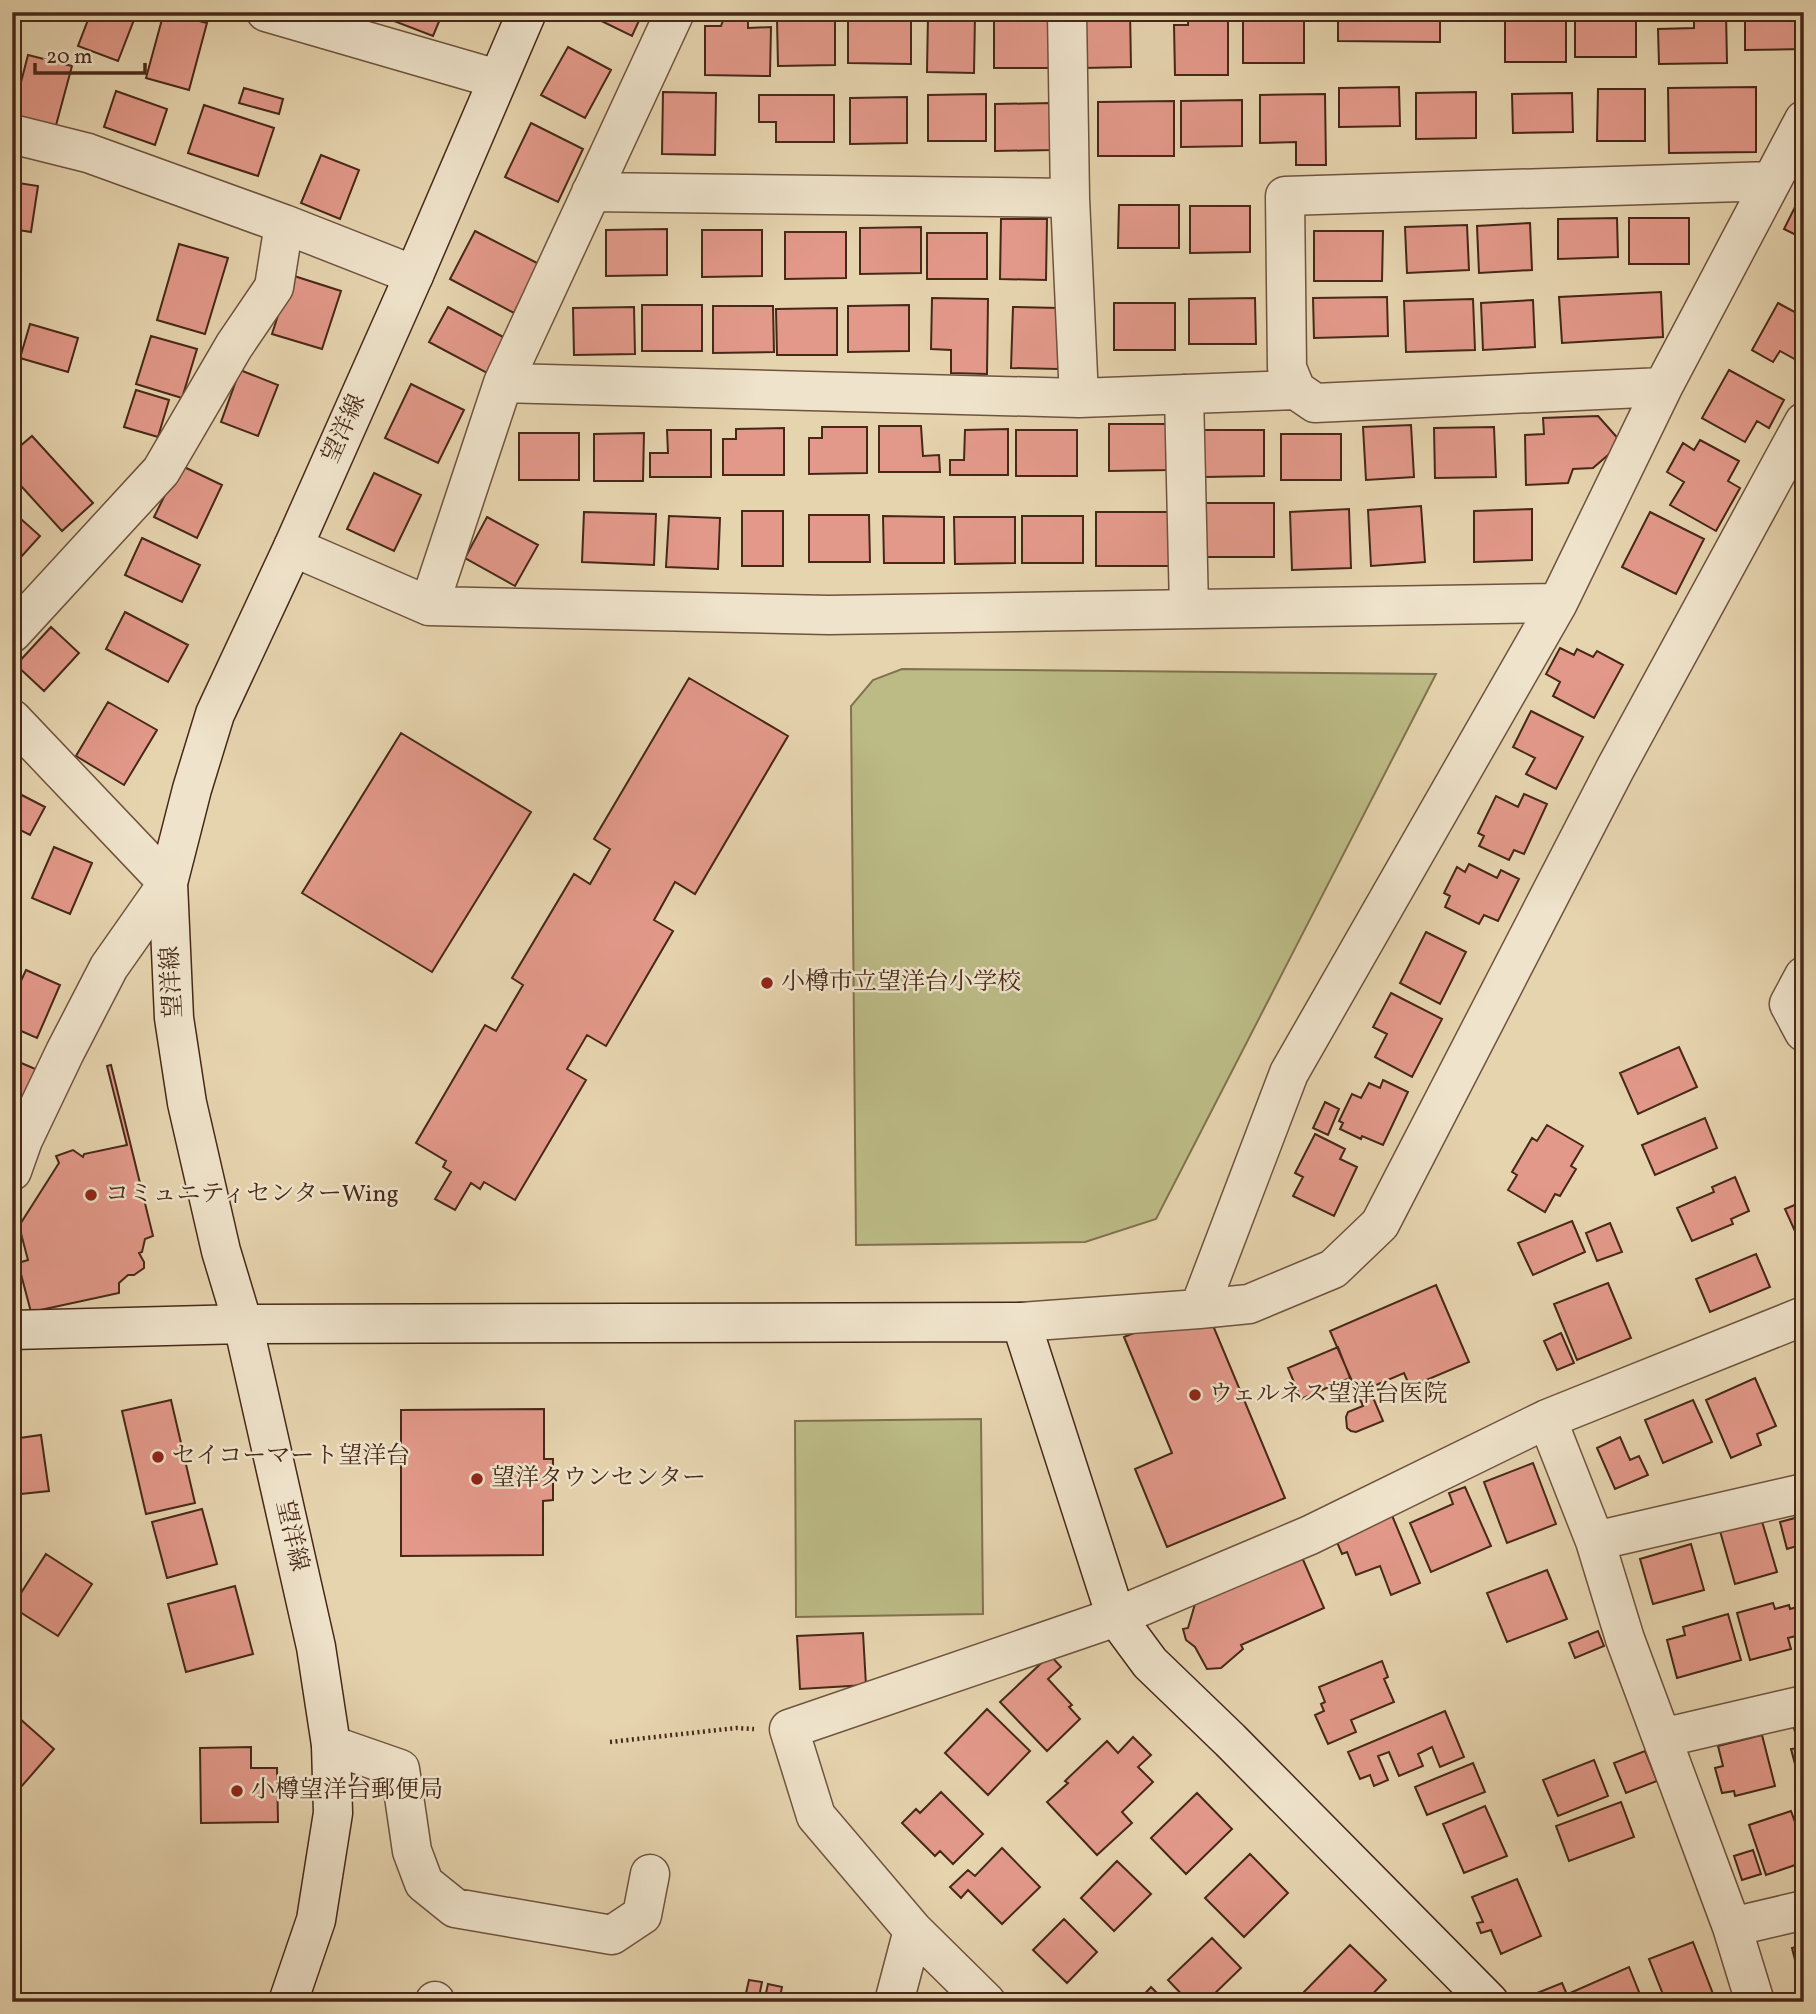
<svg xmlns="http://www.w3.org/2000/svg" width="1816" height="2014" viewBox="0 0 1816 2014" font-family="Vollkorn,'Noto Serif JP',serif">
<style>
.green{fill:#bcbb86;stroke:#82724f;stroke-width:2}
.building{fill:#e3998a;stroke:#472818;stroke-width:2}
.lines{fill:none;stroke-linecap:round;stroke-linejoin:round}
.street-casing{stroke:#6f533e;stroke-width:41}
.secondary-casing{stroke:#472818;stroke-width:41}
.path{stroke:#472818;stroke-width:4.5;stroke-dasharray:2 3.5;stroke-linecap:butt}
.street{stroke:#efe3cb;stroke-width:38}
.secondary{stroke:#efe3cb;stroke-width:38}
.poi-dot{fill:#8f2418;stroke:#efe3cb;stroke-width:2.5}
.labels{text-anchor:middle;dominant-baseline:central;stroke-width:5;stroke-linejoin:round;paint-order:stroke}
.street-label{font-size:24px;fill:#472818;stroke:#efe3cb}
.poi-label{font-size:24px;fill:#472818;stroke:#efe3cb;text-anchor:start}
</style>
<rect width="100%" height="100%" fill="#e6d4af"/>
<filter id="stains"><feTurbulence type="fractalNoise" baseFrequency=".00286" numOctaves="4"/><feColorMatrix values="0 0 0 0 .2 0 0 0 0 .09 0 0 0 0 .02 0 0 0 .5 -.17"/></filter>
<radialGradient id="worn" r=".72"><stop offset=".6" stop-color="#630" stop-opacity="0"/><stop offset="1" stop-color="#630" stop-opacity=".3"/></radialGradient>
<!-- green -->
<path class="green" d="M902,669L1436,674L1156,1219L1085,1242L856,1245L851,706L873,680Z
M981,1419L983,1614L796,1617L795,1421Z"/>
<!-- building -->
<path class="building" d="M91,12H137L118,61L78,46Z
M164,12L207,23L189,90L146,78Z
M388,12H443L433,36L386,18Z
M583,12H643L632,36Z
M1084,12H1130L1131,67L1084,68Z
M1188,12H1228V75H1175L1174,25H1188Z
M1338,12H1440V42L1338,41Z
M1575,12H1636V57H1575Z
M1726,12L1727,63L1659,64L1658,29L1694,28V13Z
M1745,12H1804V49L1745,50Z
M748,14V28L771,27L770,76L705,75V26H721L725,15Z
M928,15L975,16L974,73L927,72Z
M848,16L911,17V64L848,63Z
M1505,16H1566V62H1505Z
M1243,17H1304V63H1243Z
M777,19H835V65L778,66Z
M1051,20L1052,68H994V21Z
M568,47L611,70L585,118L541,95Z
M28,55L72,66L55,129L12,117Z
M1399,87L1400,126L1339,127V88Z
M1756,87V152L1669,153L1668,88Z
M244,88L283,99L279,114L239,103Z
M1598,89H1645V141H1597Z
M116,91L167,109L155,145L104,127Z
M663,92L716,93L715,155L662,154Z
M1476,92V138L1416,139V93Z
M1572,93L1573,132L1513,133L1512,94Z
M986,94V141H928V95Z
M1325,94L1326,165H1296V142L1260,143V95Z
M759,95H834V142H776V122H759Z
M907,97V143L850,144V98Z
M1242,100V146L1181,147V101Z
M1174,101V156H1098V102Z
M1052,103V150L995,151V104Z
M204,105L274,128L258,176L188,153Z
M531,123L583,149L558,202L505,177Z
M321,155L359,170L340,219L301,203Z
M12,182L38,186L31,232L12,229Z
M1802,193L1804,194V239L1784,229Z
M1119,205H1179V248H1118Z
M1190,206H1250V252L1190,253Z
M1617,218L1618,257L1558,259V219Z
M1629,218H1689V264H1629Z
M1001,219H1047L1046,280L1000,279Z
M1530,223L1532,270L1479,273L1477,226Z
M1467,225L1469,270L1407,273L1405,227Z
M921,227V273L860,274V228Z
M667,229V275L606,276V230Z
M702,230H762V276L702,277Z
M475,231L539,264L514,313L450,279Z
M1314,231H1383L1382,281H1314Z
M785,232H846V278L785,279Z
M927,233H987V279H927Z
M179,244L228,258L205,334L157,320Z
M291,275L341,291L322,349L272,334Z
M1661,292L1663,337L1562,343L1559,297Z
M1387,297L1388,336L1314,338L1313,298Z
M932,298L988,299L987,374L951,373V350L931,349Z
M1255,298L1256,344H1189V299Z
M1473,299L1475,350L1406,352L1404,301Z
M1533,300L1535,347L1483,350L1481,303Z
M1114,303H1175V350H1114Z
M1778,303L1804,317V351L1798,361L1780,351L1773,362L1752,350Z
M642,305H702V351H642Z
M909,305V351L848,352V306Z
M713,306H773L774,352L713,353Z
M448,307L505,338L487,373L429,342Z
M634,307L635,354L574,355L573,308Z
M1013,307L1059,308L1058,369L1011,368Z
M837,308V355H777L776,309Z
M30,324L78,338L68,372L20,358Z
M151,336L197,349L182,398L136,384Z
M240,370L278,385L258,436L221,422Z
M1729,370L1784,400L1769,428L1757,421L1745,442L1702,418Z
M411,384L464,410L438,463L385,438Z
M136,390L169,400L158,437L124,427Z
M1598,416L1622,443L1593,468L1573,469L1568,483L1526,485L1525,435L1544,434L1543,418Z
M1109,424H1170V470L1109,471Z
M1411,425L1414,477L1366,480L1363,427Z
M879,426H921L923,456L939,455L940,472H879Z
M822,427H867V473L809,474V438H822Z
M1494,427L1496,477L1435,478L1434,428Z
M784,428V475H723V439H736V429Z
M1008,429V475H950V460H964L965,430Z
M667,430H711V477H650V453H668Z
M1016,430H1077V476H1016Z
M1203,430H1264V476L1204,477Z
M519,433H579V480H519Z
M644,433L643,481H594V434Z
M1281,434H1341V480H1281Z
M32,436L93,503L62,531L12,476V453Z
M1700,440L1739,461L1728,481L1740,488L1716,531L1670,505L1684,482L1667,472L1683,443L1694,450Z
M180,465L222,485L197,538L154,517Z
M374,473L421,495L394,551L347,529Z
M1199,503H1274V557H1199Z
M1421,506L1425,562L1371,566L1368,510Z
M1349,509L1351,568L1292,570L1290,512Z
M1532,509V560L1474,562V511Z
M12,511L40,536L12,567Z
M742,511H783V566H742Z
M584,512L656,514L654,565L582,562Z
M1096,512H1171V566H1096Z
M1650,512L1704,539L1676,594L1622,567Z
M809,515H869L870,562H809Z
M669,516L720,518L718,569L666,567Z
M883,516L944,517V563H884Z
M1022,516H1083V563H1022Z
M487,517L538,545L515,586L465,558Z
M954,517H1015V563L955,564Z
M142,538L200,565L182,602L125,575Z
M125,612L188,645L168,682L106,649Z
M51,627L79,653L44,691L16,665Z
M1560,648L1574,655L1577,649L1593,657L1597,651L1623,665L1594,718L1553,696L1560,682L1546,674Z
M689,678L788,736L695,894L675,882L654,920L673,931L606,1046L587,1035L567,1069L586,1080L515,1200L484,1182L480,1189L471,1183L455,1210L435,1199L451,1172L443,1167L446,1161L416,1143L485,1025L496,1031L523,985L512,978L574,874L590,884L610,849L594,839Z
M108,702L157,730L124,785L76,756Z
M1531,711L1583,737L1556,789L1526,774L1535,758L1513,747Z
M401,733L531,812L432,972L302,893Z
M14,791L45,807L30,835L12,826V795Z
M1524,794L1547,804L1524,854L1514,850L1509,860L1479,846L1484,836L1478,833L1496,796L1518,807Z
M54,847L92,863L70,914L32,898Z
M1469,864L1497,878L1501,870L1519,879L1498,921L1484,915L1479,924L1445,907L1450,896L1444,893L1457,867L1465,872Z
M1426,932L1466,952L1440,1004L1400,983Z
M26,970L60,985L37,1038L12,1027V1000Z
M1391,993L1442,1019L1412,1077L1375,1057L1387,1034L1373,1027Z
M1679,1047L1697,1087L1638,1114L1620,1073Z
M12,1059L40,1071L23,1110L12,1105Z
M111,1065L153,1236L145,1239L142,1252L139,1253L144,1262V1268L134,1275H128L119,1283V1293L31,1312L18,1263L28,1260L19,1226L59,1163L56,1156L73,1150L83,1157L84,1154L127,1145L107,1066Z
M1383,1080L1408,1092L1383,1145L1362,1136L1361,1139L1340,1129L1343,1123L1339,1121L1352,1094L1361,1098L1369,1083L1380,1088Z
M1325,1102L1339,1109L1328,1135L1313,1128Z
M1705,1118L1717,1148L1655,1175L1642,1145Z
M1547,1125L1583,1146L1571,1166L1576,1169L1560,1196L1555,1194L1545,1212L1508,1190L1517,1175L1512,1172L1532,1138L1537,1141Z
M1315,1134L1345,1149L1340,1159L1357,1167L1334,1216L1293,1196L1303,1177L1295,1173Z
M1735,1177L1749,1211L1731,1219L1733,1224L1692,1241L1677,1208L1714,1192L1712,1187Z
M1804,1201V1246L1802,1247L1785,1209Z
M1572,1221L1585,1252L1533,1275L1518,1243Z
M1610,1223L1622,1252L1597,1261L1586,1233Z
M1756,1254L1770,1287L1710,1312L1696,1279Z
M1608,1283L1631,1338L1577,1360L1554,1304Z
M1436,1285L1469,1362L1410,1387L1404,1373L1369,1388L1383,1421L1356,1432L1351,1431L1347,1428L1346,1417L1348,1412L1363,1406L1330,1331Z
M1204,1304L1285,1498L1167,1547L1135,1469L1172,1453L1124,1337Z
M1561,1333L1574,1363L1557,1370L1544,1341Z
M1338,1347L1350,1378L1301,1399L1288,1368Z
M1755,1378L1776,1426L1757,1434L1761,1445L1731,1458L1706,1400Z
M171,1400L195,1503L146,1514L122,1411Z
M1693,1400L1712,1442L1663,1463L1645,1420Z
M544,1409V1459H553V1500L543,1501V1555L401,1556V1410Z
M41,1435L49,1491L12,1495V1439Z
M1620,1437L1630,1460L1639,1456L1648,1475L1615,1489L1597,1448Z
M1533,1463L1556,1524L1507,1543L1484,1482Z
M1465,1487L1491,1546L1431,1572L1410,1523L1453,1504L1449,1493Z
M202,1509L217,1564L167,1578L152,1522Z
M1391,1513L1420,1583L1391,1595L1380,1566L1356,1575L1347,1552L1342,1554L1334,1535Z
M1761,1518L1777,1572L1735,1584L1720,1531Z
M1795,1518L1803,1544L1787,1549L1780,1522Z
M1691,1544L1704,1590L1653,1604L1640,1559Z
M46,1554L92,1584L58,1636L12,1607Z
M1301,1555L1324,1608L1241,1645L1243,1649L1221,1668L1207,1669L1195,1647L1186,1640L1183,1629L1188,1628L1195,1604Z
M1547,1570L1567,1619L1507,1642L1487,1593Z
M235,1586L253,1654L186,1672L168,1604Z
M1773,1603L1775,1609L1789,1605L1790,1609L1804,1605V1634L1788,1638L1791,1649L1750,1660L1737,1613Z
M1728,1614L1741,1660L1677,1678L1667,1640L1685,1635L1683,1627Z
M1598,1631L1604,1646L1575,1658L1569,1643Z
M863,1633L866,1685L800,1689L797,1636Z
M1050,1655L1061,1667L1048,1679L1072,1705L1069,1707L1080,1719L1047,1751L1000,1702Z
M1382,1661L1388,1677L1384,1679L1394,1702L1351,1720L1356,1732L1328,1744L1315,1715L1324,1711L1321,1704L1325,1702L1319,1687Z
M987,1709L1030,1751L988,1795L945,1753Z
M1445,1711L1464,1757L1440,1767L1432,1747L1418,1754L1423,1766L1399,1776L1389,1752L1378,1756L1388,1780L1374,1786L1370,1775L1360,1779L1348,1752Z
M19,1718L54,1749L21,1787L12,1780V1726Z
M1804,1726V1774L1798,1775L1791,1749L1799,1748L1794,1728Z
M1762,1735L1775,1786L1735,1796L1734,1791L1722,1793L1715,1768L1723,1766L1718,1746Z
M1133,1737L1151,1755L1138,1767L1153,1782L1122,1812L1132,1823L1097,1855L1047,1802L1068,1783L1065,1781L1107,1741L1118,1753Z
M251,1747V1768H277L278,1822L201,1823L200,1748Z
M1645,1751L1657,1781L1626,1793L1614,1763Z
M1594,1760L1608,1796L1558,1816L1543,1780Z
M1473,1763L1485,1792L1427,1815L1415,1787Z
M941,1792L983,1834L953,1864L940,1851L935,1856L902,1823L916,1809L920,1813Z
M1197,1793L1232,1829L1186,1874L1151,1838Z
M1621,1802L1634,1837L1569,1861L1556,1826Z
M1485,1806L1507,1856L1464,1873L1443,1824Z
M1791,1811L1804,1847V1862L1766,1875L1749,1825Z
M1002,1848L1040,1887L1002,1924L968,1890L961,1898L950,1887L968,1870L975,1876Z
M1753,1850L1761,1874L1742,1880L1734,1856Z
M1250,1854L1288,1893L1244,1937L1205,1898Z
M1117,1861L1151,1894L1114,1931L1081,1898Z
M1517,1879L1541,1936L1501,1954L1491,1930L1481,1933L1477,1923L1483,1922L1472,1897Z
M1064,1919L1097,1952L1067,1983L1033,1950Z
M1212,1938L1241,1968L1206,2002H1189L1168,1980Z
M1693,1942L1715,1999L1709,2002H1666L1649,1959Z
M1350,1945L1386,1980L1365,2002H1306L1300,1996Z
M1804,1945V1979L1800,1980L1792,1948Z
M1629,1967L1643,2002H1574L1570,1993Z
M749,1980L762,1982L758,2002H744Z
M1562,1983L1568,1997L1556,2002H1535L1532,1995Z
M768,1984L782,1987L779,2002H764Z
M1151,1987L1166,2002H1137Z"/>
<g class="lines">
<defs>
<path id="street" d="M266,12L497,79
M1067,12L1070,198
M12,134L88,153L284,224L414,275
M503,383L1079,398L1070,198L591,192
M1663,387L1315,403L1296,390L1287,368L1285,196L1772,181
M1184,394L1189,609
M1079,398L1296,390
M293,547L429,606L829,615L1558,603
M429,606L503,383L675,12
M12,633L161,471L234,346L274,287L284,224
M12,719L168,883L109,967L65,1052L23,1140L12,1171
M1804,976L1789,1004L1804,1032
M1199,1309L1289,1073L1558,603L1663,387L1804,120
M1021,1322L1199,1309L1249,1304L1333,1269L1380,1224L1615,769L1804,422
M1547,1419L1595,1541L1625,1639L1732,1927L1755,2002
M1595,1541L1804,1493
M1662,1738L1804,1705
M331,1745L400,1769L412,1851L424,1883L455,1908L612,1935L642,1915L650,1874
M1732,1927L1804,1910
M435,2002V2001
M894,2002L913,1930
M986,2002L913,1930L816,1816L789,1729L1116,1617L1310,1535L1547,1419L1804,1316"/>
<path id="secondary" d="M12,1330L243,1324L1021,1322L1116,1617L1150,1663L1230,1740L1489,2002
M288,2002L316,1920L333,1813L331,1745L316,1647L243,1324L221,1251L187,1103L174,1018L168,883L192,789L215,714L293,547L414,275L527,12"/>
</defs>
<!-- street casing -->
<use href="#street" class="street-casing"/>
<!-- secondary casing -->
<use href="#secondary" class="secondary-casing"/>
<!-- path -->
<path class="path" d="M610,1742L736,1728L754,1729"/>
<!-- street -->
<use href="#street" class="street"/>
<!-- secondary -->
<use href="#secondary" class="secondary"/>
</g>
<!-- markers -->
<g class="poi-dot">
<circle cx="767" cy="983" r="7"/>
<circle cx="91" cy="1195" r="7"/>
<circle cx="1195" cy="1395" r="7"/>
<circle cx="158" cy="1457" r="7"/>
<circle cx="477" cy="1479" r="7"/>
<circle cx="237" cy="1791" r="7"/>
</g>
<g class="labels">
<!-- street labels -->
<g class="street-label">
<text transform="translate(345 429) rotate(-66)">望洋線</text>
<text transform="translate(173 982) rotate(-93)">望洋線</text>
<text transform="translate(291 1536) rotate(77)">望洋線</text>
</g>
<!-- poi labels -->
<g class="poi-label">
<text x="781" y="983">小樽市立望洋台小学校</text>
<text x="105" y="1195">コミュニティセンターWing</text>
<text x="1209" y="1395">ウェルネス望洋台医院</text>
<text x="172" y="1457">セイコーマート望洋台</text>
<text x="491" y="1479">望洋タウンセンター</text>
<text x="251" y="1791">小樽望洋台郵便局</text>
</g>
</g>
<!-- margin -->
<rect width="1816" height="2014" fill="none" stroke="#e6d4af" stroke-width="42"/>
<rect x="14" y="14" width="1788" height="1986" fill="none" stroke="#472818" stroke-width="3.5"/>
<rect x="21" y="21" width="1774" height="1972" fill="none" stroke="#472818" stroke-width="2"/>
<!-- scale -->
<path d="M35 63v10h110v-10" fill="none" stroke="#472818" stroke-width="3.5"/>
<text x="46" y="63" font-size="21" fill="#472818" stroke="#efe3cb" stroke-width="5" paint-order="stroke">20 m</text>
<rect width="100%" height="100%" filter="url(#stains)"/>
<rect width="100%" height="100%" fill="url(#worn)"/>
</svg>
